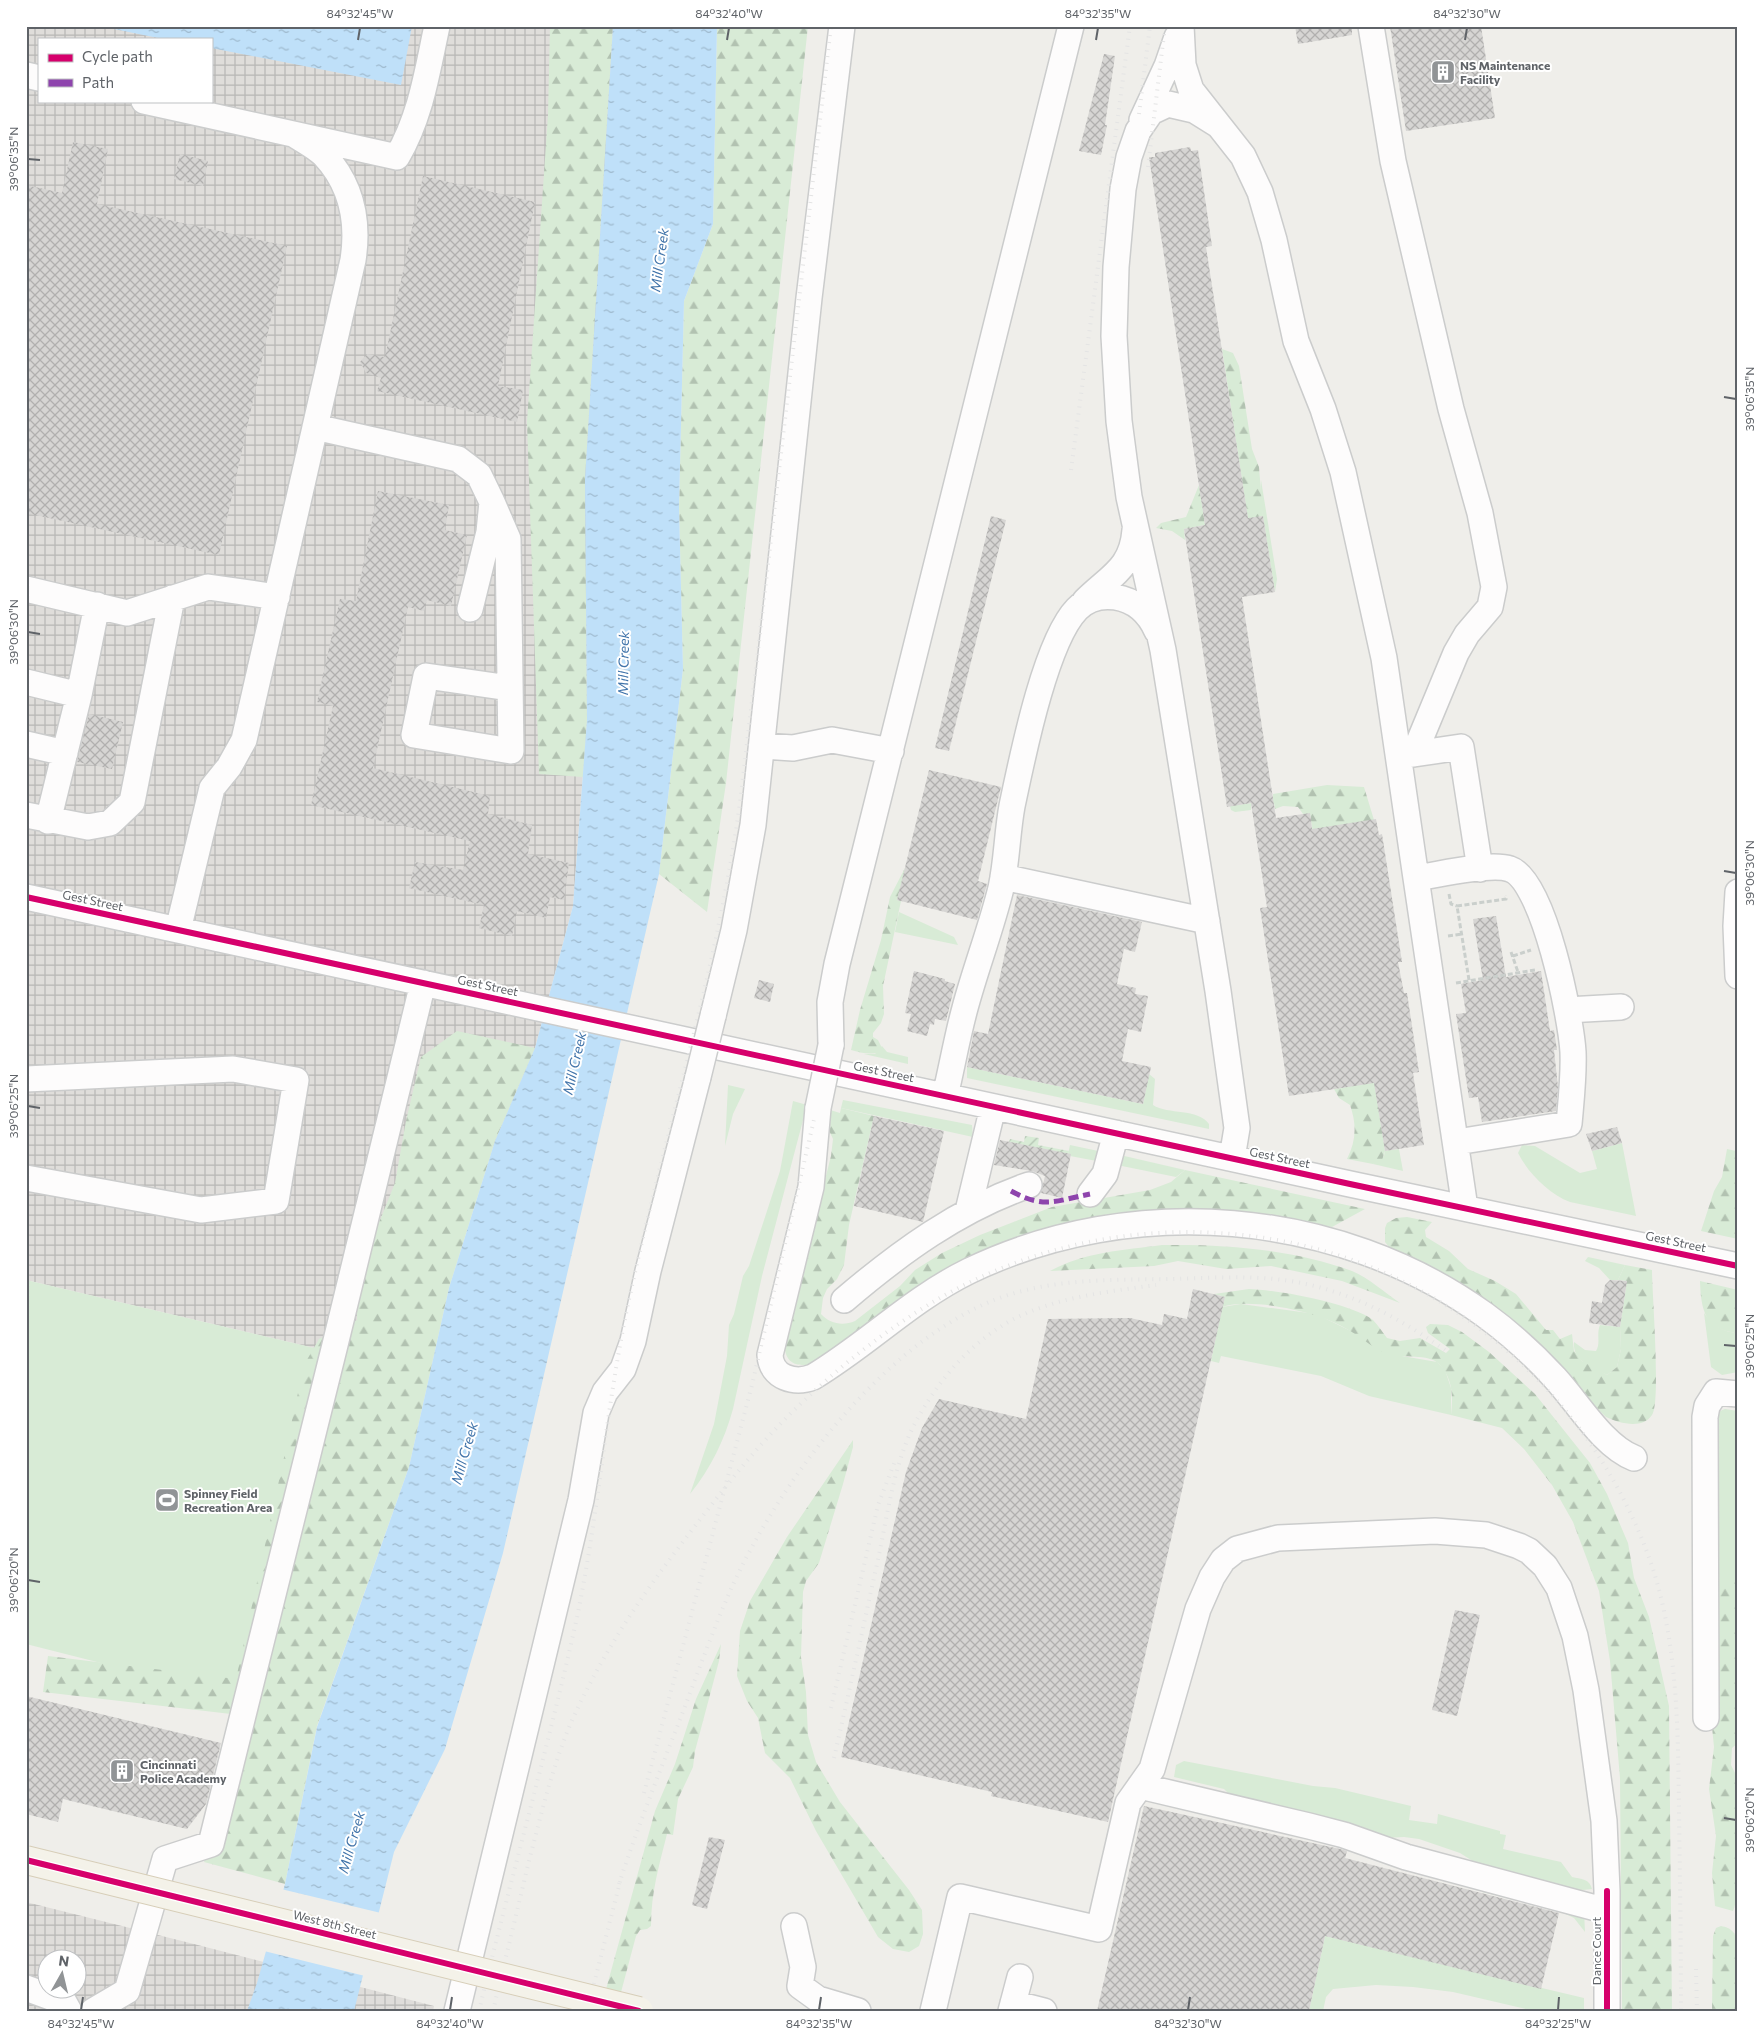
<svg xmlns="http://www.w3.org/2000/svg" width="1764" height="2037" viewBox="0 0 1764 2037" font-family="Commissioner,sans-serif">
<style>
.industrial{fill:url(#industrial-grid);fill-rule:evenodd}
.green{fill:#d8ebd6}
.forest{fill:url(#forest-firs)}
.garden{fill:url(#garden-furrows)}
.water{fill:url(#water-ripples)}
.pier{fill:#efeeea}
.building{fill:url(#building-cross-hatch)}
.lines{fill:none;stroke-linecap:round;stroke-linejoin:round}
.minor-casing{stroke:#cbcccc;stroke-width:28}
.path{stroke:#cacfcc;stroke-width:3;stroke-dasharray:5 2.5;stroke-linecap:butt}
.minor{stroke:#fdfcfc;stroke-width:25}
.rail{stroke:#e4e4e4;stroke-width:4;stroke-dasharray:1 6;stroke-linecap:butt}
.minor-bridge-casing{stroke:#cbcccc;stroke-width:28;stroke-linecap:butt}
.major-bridge-casing{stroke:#d7ceb8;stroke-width:30;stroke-linecap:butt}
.minor-bridge{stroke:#fdfcfc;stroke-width:25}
.major-bridge{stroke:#f4f2e9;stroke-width:28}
.quiet{stroke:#8e44ad;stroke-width:5;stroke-dasharray:10 5;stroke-linecap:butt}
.cycleway-casing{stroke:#fff;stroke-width:9}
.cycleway{stroke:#d6006c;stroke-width:6}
.ticks{fill:none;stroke:#5f6368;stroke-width:2}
.labels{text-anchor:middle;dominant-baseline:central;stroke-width:4;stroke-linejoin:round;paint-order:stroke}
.poi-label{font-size:12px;font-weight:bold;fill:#5f6368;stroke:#fff;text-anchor:start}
.street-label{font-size:12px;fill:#5f6368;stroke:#fff}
.water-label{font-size:14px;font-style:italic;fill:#4174aa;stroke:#fff}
.neatline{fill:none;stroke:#5f6368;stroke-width:2}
.ticks-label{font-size:12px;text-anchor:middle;fill:#5f6368}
</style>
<defs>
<pattern id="industrial-grid" width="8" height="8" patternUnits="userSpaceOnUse" patternTransform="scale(1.25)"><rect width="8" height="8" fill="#dfddda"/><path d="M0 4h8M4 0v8" fill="none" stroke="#b8b7b5"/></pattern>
<pattern id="forest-firs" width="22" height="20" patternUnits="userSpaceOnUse" patternTransform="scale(1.25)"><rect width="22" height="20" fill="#d8ebd6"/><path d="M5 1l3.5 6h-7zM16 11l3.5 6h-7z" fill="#b2c2b1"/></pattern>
<pattern id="garden-furrows" width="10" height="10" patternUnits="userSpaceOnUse" patternTransform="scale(1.25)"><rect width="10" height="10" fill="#d8ebd6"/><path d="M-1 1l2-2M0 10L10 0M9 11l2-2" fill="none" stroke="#b2c2b1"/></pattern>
<pattern id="water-ripples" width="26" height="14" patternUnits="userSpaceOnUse" patternTransform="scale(1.25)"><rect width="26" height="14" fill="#bfe0f9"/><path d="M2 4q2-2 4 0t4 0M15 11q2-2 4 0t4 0" fill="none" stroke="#9eb9cd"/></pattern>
<pattern id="building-cross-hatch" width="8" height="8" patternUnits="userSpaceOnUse" patternTransform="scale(1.25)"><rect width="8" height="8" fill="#d6d5d3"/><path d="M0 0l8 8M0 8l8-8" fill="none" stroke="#b1b0af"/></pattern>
</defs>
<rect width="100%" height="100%" fill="#efeeea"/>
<!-- industrial -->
<path class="industrial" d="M26,26H613L601,240L587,720L573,906L535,1048L495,1141L416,1372L26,1280ZM39,39H211V101H39Z
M26,1902L194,1944L434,2006L433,2011H26ZM48,1960H78V1990H48Z"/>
<!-- green -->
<path class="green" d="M1261,480L1277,579L1275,592L1260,498Z
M1266,801V804L1251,806V810L1235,812L1231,810L1230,806Z
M899,912L954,937L958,945L895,932Z
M882,1046L887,1052L908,1057V1064L864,1054H875Z
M967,1067L1143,1104L1149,1074L1155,1079L1153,1105C1168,1115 1198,1108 1209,1124V1129L967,1078Z
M728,1085L745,1089L733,1114L725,1146Z
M843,1100L972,1125L973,1137L841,1108Z
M793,1101L807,1105L762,1276L733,1409C724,1441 711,1468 690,1494L714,1424L727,1356L729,1325L734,1314L743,1276L749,1266L780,1171Z
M1622,1143L1636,1216L1570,1202C1549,1194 1528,1173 1518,1153L1522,1145L1535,1146L1580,1173L1597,1169L1592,1151Z
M1070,1145L1103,1152L1102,1162L1070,1156L1068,1154Z
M1399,1149L1403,1171L1373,1164L1384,1156L1385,1151Z
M1120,1155L1185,1170L1176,1177L1117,1165Z
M1588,1257L1625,1265L1618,1280H1610L1599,1268L1585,1261Z
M26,1280L344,1355L255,1702L26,1644Z
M1241,1304L1316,1314L1402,1356L1437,1362L1445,1370L1451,1388V1415L1369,1396L1321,1376L1221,1356L1219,1363L1211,1361L1222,1307Z
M1704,1313C1713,1325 1722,1332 1738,1333V1372L1722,1375L1711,1367Z
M1600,1325L1620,1327L1621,1349L1617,1367L1607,1375C1593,1368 1572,1361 1574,1342L1585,1350L1596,1351C1601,1343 1596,1335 1600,1325Z
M1725,1409L1738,1411V1573H1723L1716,1590L1713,1424L1720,1411Z
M1184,1761L1313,1786L1335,1788L1411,1806L1409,1820L1437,1824L1438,1814L1500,1831V1834L1506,1835L1503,1849L1561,1862L1572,1877C1581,1879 1590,1879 1592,1889L1583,1890L1585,1932L1574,1918L1559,1911L1482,1892L1483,1881L1479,1865L1460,1853L1419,1839L1404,1837L1385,1838L1282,1806L1234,1799L1224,1789L1174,1777L1176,1765Z
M1325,1936L1584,1998V2011H1534L1453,1992L1413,1987L1376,1985L1333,1989L1326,1997L1323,2011H1309Z"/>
<!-- forest -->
<path class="forest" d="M550,26H613L585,479L587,720L583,777L539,774L527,422L548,115Z
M717,26H808L726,783L707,912L659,874L683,669L679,507L684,301L713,224Z
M1222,349L1233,353L1239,366L1252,449L1259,467L1263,516L1248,519Z
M1199,485L1205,525L1184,529L1185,540L1172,531L1156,528L1161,523L1186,517Z
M1327,785L1364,787L1374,820L1346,1050L1310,814H1303L1298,807L1283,806L1275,809L1274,803L1266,804V801L1273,800V794Z
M906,866L897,900L901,901L883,986L884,1014L881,1023L873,1033V1037L878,1040L882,1048L881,1052C870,1055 861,1053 851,1050L860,1010L881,940L890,897Z
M457,1031L535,1048L495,1141L449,1288L409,1467L317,1726L285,1884L204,1862L248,1716L43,1692L48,1656L236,1679L304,1365L319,1339L357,1320V1277L395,1183L406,1121L421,1057Z
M1371,1061L1385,1151L1382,1160L1373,1164L1347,1159C1356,1141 1357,1125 1350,1105L1339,1098L1334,1089L1352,1086L1349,1065Z
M841,1108L874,1116L849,1225L844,1265L837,1279L827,1289L823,1298L821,1314C830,1324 843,1326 855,1321L900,1286L915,1270L942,1253L980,1235L1052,1207L1150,1190L1171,1182L1185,1170L1365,1209L1332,1227L1272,1219L1128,1212L1057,1232L821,1363C800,1367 785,1368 784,1342L831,1156L833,1139L826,1124L827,1109L840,1113Z
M1727,1149L1736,1151L1738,1239L1701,1231L1714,1191L1722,1177Z
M1407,1217L1432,1222L1425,1230L1426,1237L1449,1251L1468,1269L1495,1281L1516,1294L1546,1330H1553L1560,1339L1572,1334L1574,1351L1582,1361L1607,1375L1617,1367L1621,1349L1620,1327L1627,1281L1618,1280L1625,1265L1652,1270C1652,1292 1661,1403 1652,1415C1642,1430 1619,1423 1606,1417L1487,1303L1439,1272L1394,1253L1385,1242V1228L1387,1223L1396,1218Z
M1162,1245C1225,1244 1292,1249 1352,1271C1369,1278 1385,1293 1400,1303L1342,1281L1271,1266L1226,1269L1178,1261L1154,1266L1050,1271C1084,1252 1124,1250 1162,1245Z
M1700,1281L1738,1290V1333C1705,1330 1701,1311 1700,1281Z
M1249,1289C1278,1290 1350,1303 1373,1320C1378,1325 1383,1333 1387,1338L1400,1341L1420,1338L1446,1353L1450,1349L1428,1333L1426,1327L1430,1324L1448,1325L1462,1332L1489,1352L1535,1394L1590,1463L1607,1494L1628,1543L1634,1578L1649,1617L1669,1706L1672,2011H1622L1620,1778L1610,1661L1599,1591L1573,1522L1552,1485L1524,1449L1502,1428L1451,1415C1453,1397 1453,1378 1439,1364C1428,1353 1403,1359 1388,1354C1373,1349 1359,1335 1345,1328C1319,1312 1251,1297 1222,1307L1225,1297L1214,1294Z
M853,1440V1447L843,1484L819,1563L806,1581L803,1592L801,1657L806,1692L808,1735L816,1762L840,1802L909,1890L922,1910L923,1934L919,1946L909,1952L893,1949L878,1937L816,1831L790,1778L765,1753L758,1718L747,1701L737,1676L740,1631L750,1601L787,1537Z
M1722,1573H1738V1743L1732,1748L1731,1765L1738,1779C1738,1804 1742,1894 1733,1911L1715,1906L1712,1873L1716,1836L1709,1789L1714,1747L1712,1727L1716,1590L1718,1577Z
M721,1644L719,1661L695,1751L693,1767L678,1799L673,1835L667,1834C659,1866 651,1892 651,1926L647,1929L640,1930L636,1936L616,2011H600L655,1811L675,1764L696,1699Z
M1721,1926C1726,1927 1730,1928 1734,1933C1742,1944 1738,1995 1738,2011H1712L1713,1936L1716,1928Z"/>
<!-- garden -->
<path class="garden" d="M1025,1136L1039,1138L1038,1145L1069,1151L1068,1154L1009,1142L1010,1139L1024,1142Z"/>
<!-- water -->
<path class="water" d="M114,26H412L401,85L211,48V39H163L114,29Z
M613,26H717L713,224L684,301L679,507L683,669L659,874L503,1553L445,1749L394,1852L354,2011H247L257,1983L285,1884L317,1727L409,1467L449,1288L495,1141L535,1048L573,906L587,720L585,479Z"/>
<!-- pier -->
<path class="pier" d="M281,1889L381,1913L365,1976L264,1951Z"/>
<!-- building -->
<path class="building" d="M1295,26H1352V35L1298,44Z
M1390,26H1481L1495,118L1406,131Z
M1104,54L1115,56L1105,125H1107L1101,155L1079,151Z
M73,142L108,149L97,204L287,246L219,555L26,513V185L62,193Z
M1190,147L1191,151L1198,150L1212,246L1206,247L1248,518L1263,516L1275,592L1242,597L1276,818L1310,813L1312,829L1376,819L1379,835L1382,834L1402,962H1398L1404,993H1407L1419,1072L1413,1073L1424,1145L1385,1151L1374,1083L1289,1096L1260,908L1267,907L1251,803L1227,807L1184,529L1205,525L1149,157H1155V153Z
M180,154L208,161L203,186L174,179Z
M423,176L535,202L498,386L523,390L517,422L377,391L381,378L366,373L360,362L367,354L385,357Z
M378,491L449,505L445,530L467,535L451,606L427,600L424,611L408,607L373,768L490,796L488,814L532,825L528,854L569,863L564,900L550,897L546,918L517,911L512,936L479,928L484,905L409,888L415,862L463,870L470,841L311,805L333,706L317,702L340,599L356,601Z
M991,516L1006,520L949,751L935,748Z
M89,714L123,722L112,769L77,762Z
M929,770L1001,787L978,881L987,884L977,920L897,900Z
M1017,895L1142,922L1135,952L1124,949L1117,984L1136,988L1135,994L1148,996L1141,1032L1128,1029L1122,1061L1151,1067L1143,1104L967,1067L974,1031L988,1034Z
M1496,916L1506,977L1541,971L1550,1031L1554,1030L1557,1050H1554L1558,1087L1556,1111L1482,1122L1478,1097L1469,1098L1456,1014L1466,1013L1461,984L1483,980L1473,919Z
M914,971L945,979V981L955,984L946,1021L935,1019L934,1025L930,1024L927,1036L907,1031L911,1014L905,1013Z
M759,980L774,984L770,1002L754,998Z
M874,1116L944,1131L923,1222L854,1206Z
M1617,1127L1622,1143L1592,1151L1586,1134Z
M1000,1140L1071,1154L1062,1198L1041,1193L1045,1176L1032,1171L994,1165Z
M1610,1280L1627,1281L1620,1327L1589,1323L1592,1301L1602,1303L1605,1285Z
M1193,1289L1225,1297L1108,1822L991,1796L992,1792L841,1757L906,1472L922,1428L939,1399L1026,1419L1048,1319L1130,1318L1162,1325L1164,1314L1187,1319Z
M1455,1610L1480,1615L1457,1716L1432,1710Z
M26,1696L221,1743L206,1804L187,1829L63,1799L58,1822L26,1814Z
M1144,1806L1340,1849L1347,1851L1345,1858L1559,1913L1541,1989L1325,1936L1309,2011H1097Z
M709,1837L725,1840L707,1909L692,1905Z"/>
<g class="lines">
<defs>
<path id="minor" d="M1181,26L1183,65L1191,90L1243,156L1260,192L1274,240L1296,341L1323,409L1343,472L1384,658L1416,878
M1371,26L1393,161L1451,409L1480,513L1494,587L1490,607L1467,634L1456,653L1414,754
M26,75L39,78
M144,101L397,157C421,116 427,72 437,26
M1142,120L1167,66L1177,37
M1218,125L1194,110L1168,104L1151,112L1138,131L1129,157L1123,189L1116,267L1114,336L1119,421L1129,497L1163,650L1218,991L1237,1128L1232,1158
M315,427L458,459L479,475L492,502L489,532L470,609
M492,502L508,539L511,751L414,735L426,676L509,688
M26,589L127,613L208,587L277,597
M1085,601C1110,576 1132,569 1135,530
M26,682L79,695L48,821
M79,695L97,605
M26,744L65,753
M762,746L793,748L832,740L891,751
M1400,756L1461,747L1480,869
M26,815L88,827L110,823L132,802L172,598
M1003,877L1207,921
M1738,892L1736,926L1738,976
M26,897L1350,1184L1738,1266
M178,930L212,788L229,767L244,740L353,260C359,221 352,185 324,155C316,147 304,141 295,135
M1567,1010L1621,1007
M713,1016L734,930L753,825L809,298L842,26
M831,1045L830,1002L837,964L1071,26
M26,1079L233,1069L296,1080L276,1201L201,1210L26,1178
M945,1096C952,1067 957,1037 965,1008C976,967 991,929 1001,888C1007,861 1007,833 1012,806C1022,759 1045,642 1077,609C1087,599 1101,595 1115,597C1135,600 1149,613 1157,631
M818,1108L811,1187L770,1355C771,1378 795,1384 813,1377C868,1344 910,1300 969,1271C1133,1192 1338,1209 1485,1315C1511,1334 1534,1355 1555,1378C1578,1403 1603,1446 1634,1458
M1457,1142L1569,1124C1571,1101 1574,1076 1573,1052C1571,1018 1544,880 1510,869C1490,862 1438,875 1416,878L1465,1208
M1090,1194L1105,1174L1116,1133
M968,1211L993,1107
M844,1300C899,1253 959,1209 1029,1185
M1706,1718L1705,1417L1707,1406L1716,1392L1738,1394
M1140,1786L1309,1826L1344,1835L1406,1857L1607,1911
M794,1926L803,1967L800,1986L818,1999L858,2011
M26,1988L64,2002L69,2011
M1013,2003L1044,2011
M93,2011L127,1991L165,1859L211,1844L334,1349L423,983
M457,2011L581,1500L596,1413L605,1392L623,1369L633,1341L648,1271L698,1077
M933,2011L960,1897L1099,1929L1128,1803L1152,1769L1198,1609L1212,1577L1223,1560L1237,1549L1278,1538L1435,1531L1486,1535L1519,1546L1529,1551L1545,1566L1559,1588L1575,1636L1586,1690L1604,1821L1607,1891V2011
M1011,2011L1020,1977"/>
</defs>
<!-- minor casing -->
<use href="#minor" class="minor-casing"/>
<!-- path -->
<path class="path" d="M1449,894L1451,904L1457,906
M1448,936L1462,934
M1511,952L1518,972
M1513,956L1531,950
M1469,980L1457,906L1506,899L1505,896
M1456,983L1535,970"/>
<!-- minor -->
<use href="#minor" class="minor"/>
<!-- rail -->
<path class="rail" d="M1139,114L1150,26
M1148,167L1165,26
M1071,470L1130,26
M831,1708L878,1505L895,1461
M834,1758C850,1688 865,1619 880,1550C889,1506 896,1455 919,1416C941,1377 971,1343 1010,1321C1055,1297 1106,1292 1156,1285
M644,1793L751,1389L817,1107
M619,1884C637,1829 658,1776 679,1722C696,1678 712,1632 731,1589C780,1481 882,1345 994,1300C1051,1278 1111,1280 1171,1279C1210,1278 1251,1275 1290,1281C1347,1290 1399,1317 1446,1351
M1696,1969L1697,2011
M479,2011C510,1881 547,1752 576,1622C599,1514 606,1403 630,1295C666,1128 719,965 741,795L831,26
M493,2011C505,1961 517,1911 529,1861C541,1815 552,1768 570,1725C602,1652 644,1592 692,1530C728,1483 764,1437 808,1397C858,1350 924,1301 988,1274C1106,1222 1243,1218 1363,1264C1498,1316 1603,1426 1651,1563C1678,1643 1678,1730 1679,1813C1680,1879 1681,1945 1681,2011
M577,2011L586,1985
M587,2011L621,1878"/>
<defs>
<path id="minor-bridge" d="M698,1077L713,1016
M818,1108L831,1045"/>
<path id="major-bridge" d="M26,1860L639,2011"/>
</defs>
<!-- minor-bridge casing -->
<use href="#minor-bridge" class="minor-bridge-casing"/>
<!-- major-bridge casing -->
<use href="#major-bridge" class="major-bridge-casing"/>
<!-- minor-bridge -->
<use href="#minor-bridge" class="minor-bridge"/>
<!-- major-bridge -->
<use href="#major-bridge" class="major-bridge"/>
<!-- quiet -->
<path class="quiet" d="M1011,1191C1044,1209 1055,1201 1090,1194"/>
<defs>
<path id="cycleway" d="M26,897L1350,1184L1738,1266
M26,1860L639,2011
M1607,2011V1891"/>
</defs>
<!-- cycleway casing -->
<use href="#cycleway" class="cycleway-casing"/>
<!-- cycleway -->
<use href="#cycleway" class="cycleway"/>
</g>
<!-- ticks -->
<path class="ticks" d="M358,40L360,28M727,40L729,28M1096,40L1098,28M1465,40L1467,28M28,159L40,160M1724,397L1736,399M28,632L40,634M1724,871L1736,873M28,1106L40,1108M1724,1345L1736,1346M28,1580L40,1582M1724,1818L1736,1820M81,2010L83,1997M450,2010L452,1997M819,2010L821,1997M1188,2010L1190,1997M1558,2010L1559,1997"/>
<!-- icons -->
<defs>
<symbol id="building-square" viewBox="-11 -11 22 22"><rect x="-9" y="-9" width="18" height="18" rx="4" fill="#919496" stroke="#fff"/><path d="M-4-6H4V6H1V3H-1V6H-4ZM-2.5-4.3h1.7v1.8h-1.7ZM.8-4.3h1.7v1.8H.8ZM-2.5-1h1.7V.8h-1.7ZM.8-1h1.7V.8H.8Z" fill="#fff"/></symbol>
<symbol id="stadium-square" viewBox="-11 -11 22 22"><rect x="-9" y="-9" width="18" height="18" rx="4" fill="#919496" stroke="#fff"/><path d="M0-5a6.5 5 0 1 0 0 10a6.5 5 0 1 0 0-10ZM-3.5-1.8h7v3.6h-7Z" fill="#fff"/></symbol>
</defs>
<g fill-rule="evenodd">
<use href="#building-square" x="1429" y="58" width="28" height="28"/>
<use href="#stadium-square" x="153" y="1486" width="28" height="28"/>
<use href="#building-square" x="108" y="1757" width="28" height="28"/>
</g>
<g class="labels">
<!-- poi labels -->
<g class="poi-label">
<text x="1460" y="65">NS Maintenance<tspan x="1460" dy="14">Facility</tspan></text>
<text x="184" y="1493">Spinney Field<tspan x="184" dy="14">Recreation Area</tspan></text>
<text x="140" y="1764">Cincinnati<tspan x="140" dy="14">Police Academy</tspan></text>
</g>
<!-- street labels -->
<g class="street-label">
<text transform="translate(93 900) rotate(12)">Gest Street</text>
<text transform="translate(488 985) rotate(12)">Gest Street</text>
<text transform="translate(884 1071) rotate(12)">Gest Street</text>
<text transform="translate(1280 1157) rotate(12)">Gest Street</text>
<text transform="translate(1676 1241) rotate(12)">Gest Street</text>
<text transform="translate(335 1924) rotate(14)">West 8th Street</text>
<text transform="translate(1596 1951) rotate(-90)">Dance Court</text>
</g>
<!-- water labels -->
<g class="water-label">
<text transform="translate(659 260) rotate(-82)">Mill Creek</text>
<text transform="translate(623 663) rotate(-89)">Mill Creek</text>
<text transform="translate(574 1063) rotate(-77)">Mill Creek</text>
<text transform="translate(464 1453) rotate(-74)">Mill Creek</text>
<text transform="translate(351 1842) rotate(-74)">Mill Creek</text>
</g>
</g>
<!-- border -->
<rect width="1764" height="2037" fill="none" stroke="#ffffff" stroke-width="55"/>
<!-- legend -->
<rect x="38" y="38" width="175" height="65" fill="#ffffff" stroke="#bfc1c3"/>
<rect x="48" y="54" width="25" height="8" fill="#d6006c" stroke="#bfc1c3"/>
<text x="82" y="62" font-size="15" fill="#5f6368">Cycle path</text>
<rect x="48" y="79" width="25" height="8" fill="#8e44ad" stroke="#bfc1c3"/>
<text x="82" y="88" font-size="15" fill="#5f6368">Path</text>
<!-- north arrow -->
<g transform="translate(62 1974) rotate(8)"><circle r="24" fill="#ffffff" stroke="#bfc1c3"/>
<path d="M0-4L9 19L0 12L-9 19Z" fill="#919496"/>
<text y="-8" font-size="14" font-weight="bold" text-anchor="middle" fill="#5f6368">N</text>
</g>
<rect x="28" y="28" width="1708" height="1982" class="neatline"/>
<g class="ticks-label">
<text x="360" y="18">84°32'45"W</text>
<text x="729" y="18">84°32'40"W</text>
<text x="1098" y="18">84°32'35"W</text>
<text x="1467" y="18">84°32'30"W</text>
<text transform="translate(14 159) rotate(-90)" y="4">39°06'35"N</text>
<text transform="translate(1750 399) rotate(-90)" y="4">39°06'35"N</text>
<text transform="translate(14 632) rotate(-90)" y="4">39°06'30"N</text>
<text transform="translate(1750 873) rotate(-90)" y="4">39°06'30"N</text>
<text transform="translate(14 1106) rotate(-90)" y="4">39°06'25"N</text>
<text transform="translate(1750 1346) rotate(-90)" y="4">39°06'25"N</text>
<text transform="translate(14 1580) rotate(-90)" y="4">39°06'20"N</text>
<text transform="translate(1750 1820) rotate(-90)" y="4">39°06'20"N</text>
<text x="81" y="2028">84°32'45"W</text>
<text x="450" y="2028">84°32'40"W</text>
<text x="819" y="2028">84°32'35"W</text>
<text x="1188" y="2028">84°32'30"W</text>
<text x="1558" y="2028">84°32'25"W</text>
</g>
</svg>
